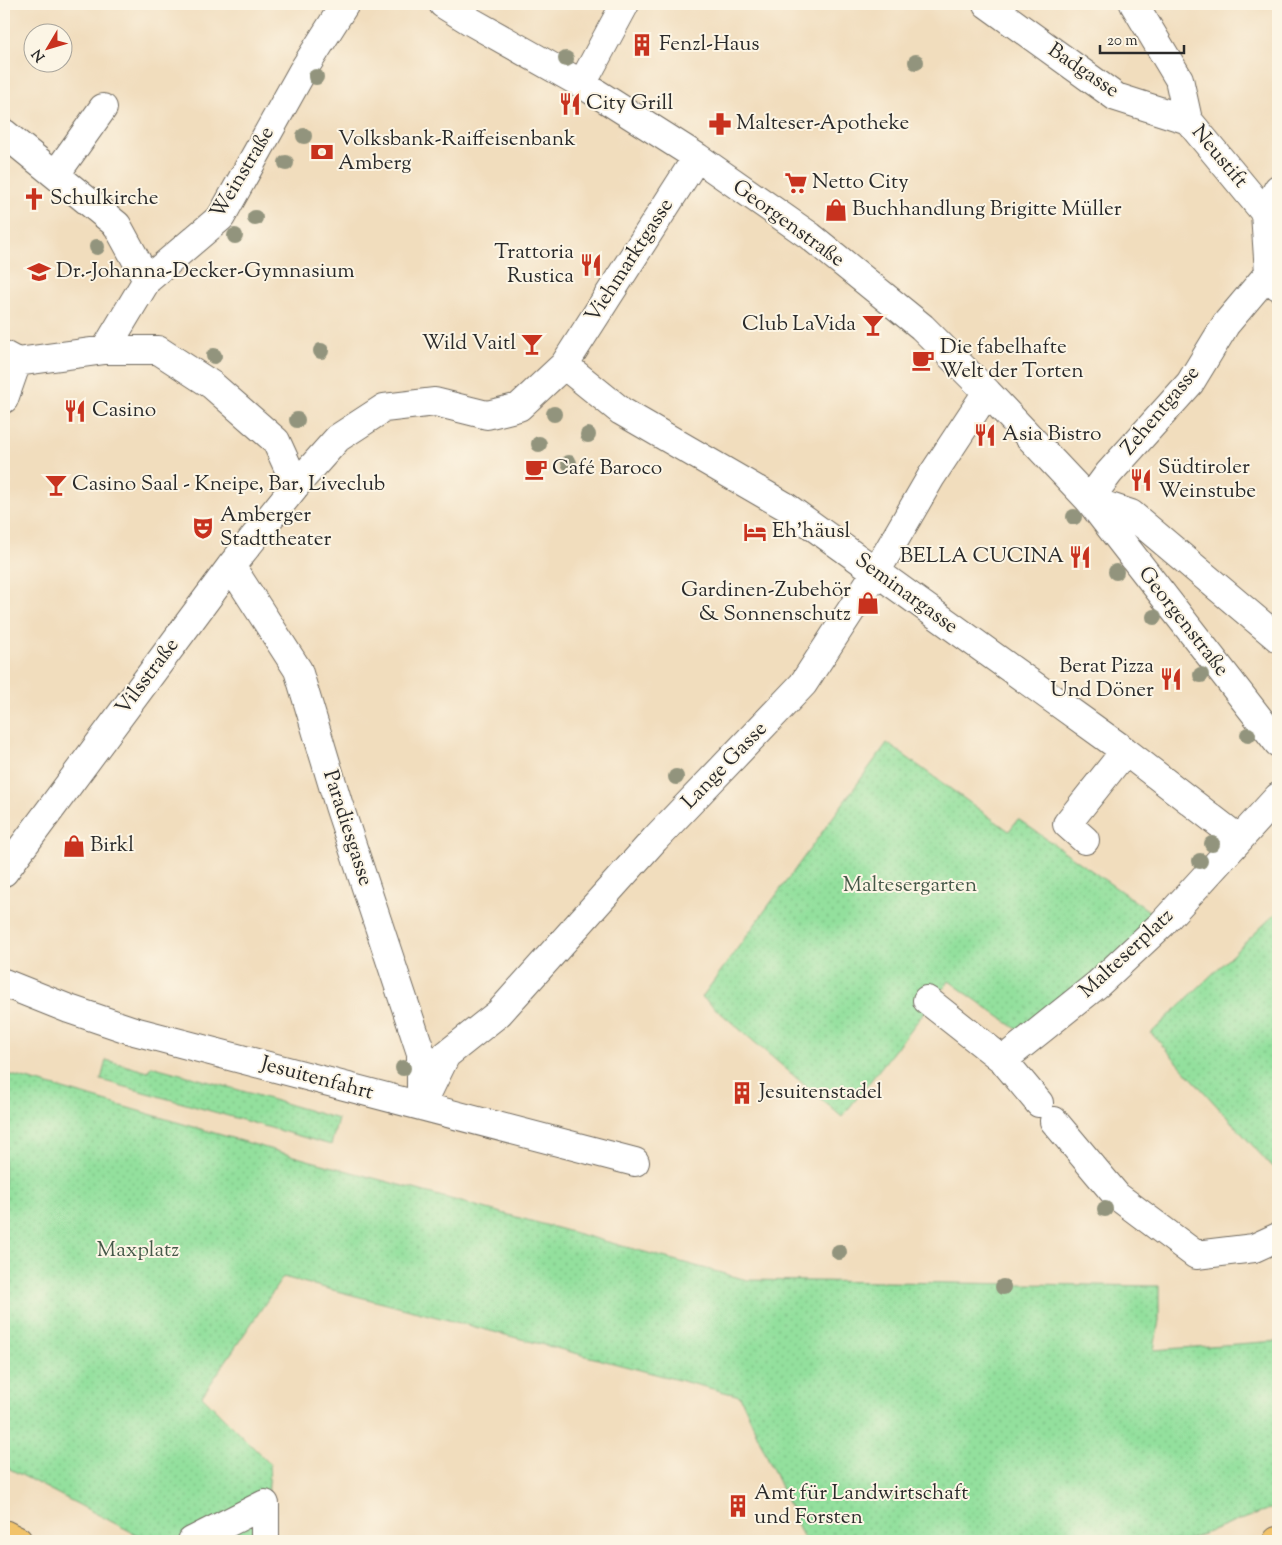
<svg xmlns="http://www.w3.org/2000/svg" width="1282" height="1545" viewBox="0 0 1282 1545" font-family="'Sorts Mill Goudy',serif">
<style>
.park{fill:url(#park-dots);stroke:#5f8664}
.lines{fill:none;stroke-linecap:round;stroke-linejoin:round}
.minor-casing{stroke:#70695e;stroke-width:30}
.major-casing{stroke:#70695e;stroke-width:30}
.minor{stroke:#fff;stroke-width:28}
.major{stroke:#f2c36a;stroke-width:28}
.tree{fill:#92947d}
.labels{text-anchor:middle;dominant-baseline:central;stroke-width:4;stroke-linejoin:round;paint-order:stroke}
.poi-label{font-size:21px;fill:#2b2b2b;stroke:#fcf5e5;text-anchor:start}
.street-label{font-size:21px;fill:#2b2b2b;stroke:#fcf5e5}
.park-label{font-size:21px;fill:#455848;stroke:#fcf5e5}
</style>
<defs>
<pattern id="park-dots" width="8" height="8" patternUnits="userSpaceOnUse" patternTransform="scale(1.25)"><rect width="8" height="8" fill="#93e09d"/><path d="M2 2h.1M6 6h.1" fill="none" stroke="#7fc087" stroke-width="1.8" stroke-linecap="round"/></pattern>
</defs>
<rect width="100%" height="100%" fill="#fcf5e5"/>
<filter id="ink" filterUnits="userSpaceOnUse"><feTurbulence type="fractalNoise" baseFrequency=".02" numOctaves="2"/><feDisplacementMap in="SourceGraphic" scale="10" xChannelSelector="R" yChannelSelector="G"/><feConvolveMatrix kernelMatrix="1 2 1 2 8 2 1 2 1" color-interpolation-filters="sRGB"/></filter>
<filter id="wash" filterUnits="userSpaceOnUse"><feTurbulence type="fractalNoise" baseFrequency=".0096" numOctaves="4" result="noise"/><feDisplacementMap in="SourceGraphic" scale="20" xChannelSelector="R" yChannelSelector="G"/><feGaussianBlur stdDeviation="1.12" result="paint"/><feColorMatrix in="noise" values="0 0 0 0 0 0 0 0 0 0 0 0 0 0 0 0 0 1.4 0 .05"/><feComposite in="paint" operator="in"/></filter>
<g filter="url(#wash)">
<rect width="100%" height="100%" fill="#f1ddbd"/>
<!-- park -->
<path class="park" d="M887,743L1009,831L1018,819L1159,918L1025,1035L949,981L842,1117L702,997Z
M1278,911V1161L1272,1167L1151,1033Z
M106,1060L148,1072L151,1066L232,1088L338,1119L331,1145L101,1080Z
M4,1073L56,1087L304,1159L747,1280L1159,1286V1320L1154,1350L1278,1341V1506L1185,1541H805L740,1396L283,1277L202,1396L270,1464L266,1541H149L4,1466Z"/>
</g>
<g filter="url(#ink)">
<g class="lines">
<defs>
<path id="minor" d="M443,4L472,22L582,84L697,157L810,236L922,327L987,392L1089,500L1278,743
M987,4L1116,97L1188,120
M1134,4L1179,79L1188,120L1265,213L1269,273L1278,286
M582,84L625,4
M4,133L117,225L147,280
M56,174L103,108
M1265,213L1278,189
M105,350L147,280L221,217L302,72L345,4
M4,355L17,362L105,350H158L212,385L276,441L296,485
M564,365L621,411L785,506L1125,751L1239,839
M4,399L17,362
M1089,500L1109,473L1190,383L1226,324L1269,273
M1089,500L1131,514L1278,638
M231,566L298,670L339,806L421,1053V1100
M1085,840L1067,824L1125,751
M4,872L231,566L296,485L338,438L384,408L435,402L487,415L519,407L564,365L697,157
M4,983L69,1009L134,1031L635,1162
M927,1000L1003,1060L1039,1103
M1003,1060L1098,984L1162,924L1278,797
M421,1106L446,1055L499,1013L655,839L803,684L876,572L931,477L987,392
M1054,1121L1117,1196L1196,1255L1254,1248L1278,1237
M192,1541L265,1504V1541"/>
<path id="major" d="M4,1534L18,1541
M1277,1541H1278"/>
</defs>
<!-- minor casing -->
<use href="#minor" class="minor-casing"/>
<!-- major casing -->
<use href="#major" class="major-casing"/>
<!-- minor -->
<use href="#minor" class="minor"/>
<!-- major -->
<use href="#major" class="major"/>
</g>
<!-- trees -->
<g class="tree">
<circle cx="566" cy="59" r="8"/>
<circle cx="916" cy="62" r="8"/>
<circle cx="316" cy="77" r="8"/>
<circle cx="304" cy="136" r="8"/>
<circle cx="286" cy="163" r="8"/>
<circle cx="255" cy="218" r="8"/>
<circle cx="235" cy="236" r="8"/>
<circle cx="97" cy="247" r="8"/>
<circle cx="321" cy="351" r="8"/>
<circle cx="214" cy="356" r="8"/>
<circle cx="554" cy="414" r="8"/>
<circle cx="297" cy="420" r="8"/>
<circle cx="588" cy="435" r="8"/>
<circle cx="539" cy="444" r="8"/>
<circle cx="569" cy="463" r="8"/>
<circle cx="1074" cy="517" r="8"/>
<circle cx="1116" cy="572" r="8"/>
<circle cx="1154" cy="617" r="8"/>
<circle cx="1201" cy="675" r="8"/>
<circle cx="1248" cy="735" r="8"/>
<circle cx="676" cy="777" r="8"/>
<circle cx="1212" cy="844" r="8"/>
<circle cx="1200" cy="861" r="8"/>
<circle cx="403" cy="1068" r="8"/>
<circle cx="1105" cy="1209" r="8"/>
<circle cx="839" cy="1252" r="8"/>
<circle cx="1003" cy="1287" r="8"/>
</g>
</g>
<!-- icons -->
<defs>
<symbol id="building-bare" viewBox="-9 -9 18 18"><path d="M-4-6H4V6H1V3H-1V6H-4ZM-2.5-4.3h1.7v1.8h-1.7ZM.8-4.3h1.7v1.8H.8ZM-2.5-1h1.7V.8h-1.7ZM.8-1h1.7V.8H.8Z" fill="#c8321e" stroke="#fcf5e5" stroke-width="2.5" paint-order="stroke"/></symbol>
<symbol id="restaurant-bare" viewBox="-9 -9 18 18"><path d="M-5-6h1v4h1v-4h1v4h1v-4h1v5L-1.5 .5V6h-2V.5L-5-1ZM5-6V6H3V1.5H1.5Q1.5-4 5-6Z" fill="#c8321e" stroke="#fcf5e5" stroke-width="2.5" paint-order="stroke"/></symbol>
<symbol id="pharmacy-bare" viewBox="-9 -9 18 18"><path d="M-2-6h4v4h4v4h-4v4h-4v-4h-4v-4h4Z" fill="#c8321e" stroke="#fcf5e5" stroke-width="2.5" paint-order="stroke"/></symbol>
<symbol id="bank-bare" viewBox="-9 -9 18 18"><path d="M-6-4H6V4H-6ZM0-2.3a2.3 2.3 0 1 0 0 4.6a2.3 2.3 0 1 0 0-4.6Z" fill="#c8321e" stroke="#fcf5e5" stroke-width="2.5" paint-order="stroke"/></symbol>
<symbol id="supermarket-bare" viewBox="-9 -9 18 18"><path d="M-6-5.5h2.5l.6 2H6L4.5 2H-2.5L-4.4-4H-6ZM-1.5 3.2a1.3 1.3 0 1 0 .1 0ZM3 3.2a1.3 1.3 0 1 0 .1 0Z" fill="#c8321e" stroke="#fcf5e5" stroke-width="2.5" paint-order="stroke"/></symbol>
<symbol id="church-bare" viewBox="-9 -9 18 18"><path d="M-1.2-6h2.4v3.5h3.3v2.4h-3.3V6h-2.4V-.1h-3.3v-2.4h3.3Z" fill="#c8321e" stroke="#fcf5e5" stroke-width="2.5" paint-order="stroke"/></symbol>
<symbol id="shop-bare" viewBox="-9 -9 18 18"><path d="M-5-2.5h2.3a2.7 3.5 0 0 1 5.4 0H5L5.5 6h-11ZM-1.5-2.5h3a1.5 2.3 0 0 0-3 0Z" fill="#c8321e" stroke="#fcf5e5" stroke-width="2.5" paint-order="stroke"/></symbol>
<symbol id="school-bare" viewBox="-9 -9 18 18"><path d="M0-5L7-2L0 1L-7-2ZM-4 1L0 2.5L4 1V4Q0 6-4 4Z" fill="#c8321e" stroke="#fcf5e5" stroke-width="2.5" paint-order="stroke"/></symbol>
<symbol id="bar-bare" viewBox="-9 -9 18 18"><path d="M-6-5H6L.8 .8V4.5H3.5V6h-7V4.5H-.8V.8Z" fill="#c8321e" stroke="#fcf5e5" stroke-width="2.5" paint-order="stroke"/></symbol>
<symbol id="cafe-bare" viewBox="-9 -9 18 18"><path d="M-5.5-4.5H6V0H3Q3 3.5 0 3.5H-2.5Q-5.5 3.5-5.5 0ZM3-3.2v2h1.7v-2ZM-6 4.5H4V6H-6Z" fill="#c8321e" stroke="#fcf5e5" stroke-width="2.5" paint-order="stroke"/></symbol>
<symbol id="theatre-bare" viewBox="-9 -9 18 18"><path d="M-5-5.5Q0-4 5-5.5V0Q5 5 0 6Q-5 5-5 0ZM-3.3-2.5H-1v1.5H-3.3ZM1-2.5H3.3v1.5H1ZM-2.8 1Q0 5.5 2.8 1Z" fill="#c8321e" stroke="#fcf5e5" stroke-width="2.5" paint-order="stroke"/></symbol>
<symbol id="hotel-bare" viewBox="-9 -9 18 18"><path d="M-6-4.5h1.5V1H6V5H4.5V3h-9V5H-6ZM-4 0a1.8 1.8 0 1 1 3.6 0ZM.5 0V-2.5h3Q6-2.5 6 0Z" fill="#c8321e" stroke="#fcf5e5" stroke-width="2.5" paint-order="stroke"/></symbol>
</defs>
<g fill-rule="evenodd">
<use href="#building-bare" x="626" y="29" width="32" height="32"/>
<use href="#restaurant-bare" x="554" y="88" width="32" height="32"/>
<use href="#pharmacy-bare" x="704" y="108" width="32" height="32"/>
<use href="#bank-bare" x="306" y="136" width="32" height="32"/>
<use href="#supermarket-bare" x="780" y="167" width="32" height="32"/>
<use href="#church-bare" x="18" y="183" width="32" height="32"/>
<use href="#shop-bare" x="820" y="194" width="32" height="32"/>
<use href="#restaurant-bare" x="575" y="249" width="32" height="32"/>
<use href="#school-bare" x="23" y="256" width="32" height="32"/>
<use href="#bar-bare" x="857" y="309" width="32" height="32"/>
<use href="#bar-bare" x="516" y="328" width="32" height="32"/>
<use href="#cafe-bare" x="907" y="344" width="32" height="32"/>
<use href="#restaurant-bare" x="59" y="395" width="32" height="32"/>
<use href="#restaurant-bare" x="969" y="419" width="32" height="32"/>
<use href="#cafe-bare" x="520" y="453" width="32" height="32"/>
<use href="#restaurant-bare" x="1125" y="464" width="32" height="32"/>
<use href="#bar-bare" x="40" y="469" width="32" height="32"/>
<use href="#theatre-bare" x="187" y="512" width="32" height="32"/>
<use href="#hotel-bare" x="739" y="516" width="32" height="32"/>
<use href="#restaurant-bare" x="1064" y="541" width="32" height="32"/>
<use href="#shop-bare" x="852" y="587" width="32" height="32"/>
<use href="#restaurant-bare" x="1155" y="663" width="32" height="32"/>
<use href="#shop-bare" x="58" y="830" width="32" height="32"/>
<use href="#building-bare" x="726" y="1077" width="32" height="32"/>
<use href="#building-bare" x="722" y="1490" width="32" height="32"/>
</g>
<g class="labels">
<!-- poi labels -->
<g class="poi-label">
<text x="659" y="45">Fenzl-Haus</text>
<text x="586" y="104">City Grill</text>
<text x="736" y="124">Malteser-Apotheke</text>
<text x="338" y="140">Volksbank-Raiffeisenbank<tspan x="338" dy="24">Amberg</tspan></text>
<text x="812" y="183">Netto City</text>
<text x="50" y="199">Schulkirche</text>
<text x="852" y="210">Buchhandlung Brigitte Müller</text>
<text x="574" y="253" text-anchor="end">Trattoria<tspan x="574" dy="24">Rustica</tspan></text>
<text x="56" y="272">Dr.-Johanna-Decker-Gymnasium</text>
<text x="856" y="325" text-anchor="end">Club LaVida</text>
<text x="516" y="344" text-anchor="end">Wild Vaitl</text>
<text x="940" y="348">Die fabelhafte<tspan x="940" dy="24">Welt der Torten</tspan></text>
<text x="92" y="411">Casino</text>
<text x="1002" y="435">Asia Bistro</text>
<text x="1158" y="468">Südtiroler<tspan x="1158" dy="24">Weinstube</tspan></text>
<text x="552" y="469">Café Baroco</text>
<text x="72" y="485">Casino Saal - Kneipe, Bar, Liveclub</text>
<text x="220" y="516">Amberger<tspan x="220" dy="24">Stadttheater</tspan></text>
<text x="772" y="532">Eh'häusl</text>
<text x="1064" y="557" text-anchor="end">BELLA CUCINA</text>
<text x="851" y="591" text-anchor="end">Gardinen-Zubehör<tspan x="851" dy="24">&amp; Sonnenschutz</tspan></text>
<text x="1154" y="667" text-anchor="end">Berat Pizza<tspan x="1154" dy="24">Und Döner</tspan></text>
<text x="90" y="846">Birkl</text>
<text x="759" y="1093">Jesuitenstadel</text>
<text x="754" y="1494">Amt für Landwirtschaft<tspan x="754" dy="24">und Forsten</tspan></text>
</g>
<!-- street labels -->
<g class="street-label">
<text transform="translate(1083 71) rotate(34)">Badgasse</text>
<text transform="translate(1219 157) rotate(50)">Neustift</text>
<text transform="translate(243 173) rotate(-59)">Weinstraße</text>
<text transform="translate(788 224) rotate(36)">Georgenstraße</text>
<text transform="translate(630 261) rotate(-57)">Viehmarktgasse</text>
<text transform="translate(1161 411) rotate(-50)">Zehentgasse</text>
<text transform="translate(906 594) rotate(36)">Seminargasse</text>
<text transform="translate(1183 622) rotate(52)">Georgenstraße</text>
<text transform="translate(148 677) rotate(-53)">Vilsstraße</text>
<text transform="translate(725 766) rotate(-46)">Lange Gasse</text>
<text transform="translate(347 828) rotate(72)">Paradiesgasse</text>
<text transform="translate(1127 954) rotate(-43)">Malteserplatz</text>
<text transform="translate(317 1079) rotate(15)">Jesuitenfahrt</text>
</g>
<!-- park labels -->
<g class="park-label">
<text x="910" y="886">Maltesergarten</text>
<text x="138" y="1251">Maxplatz</text>
</g>
</g>
<!-- margin -->
<rect width="1282" height="1545" fill="none" stroke="#fcf5e5" stroke-width="20"/>
<!-- north arrow -->
<g transform="translate(48 48) rotate(232)"><circle r="24" fill="#fcf5e5" stroke="#a8a49b"/>
<path d="M0-4L9 19L0 12L-9 19Z" fill="#c8321e"/>
<text y="-8" font-size="14" font-weight="bold" text-anchor="middle" fill="#2b2b2b">N</text>
</g>
<!-- scale -->
<path d="M1100 45v8h84v-8" fill="none" stroke="#2b2b2b" stroke-width="2.5"/>
<text x="1107" y="45" font-size="15" fill="#2b2b2b" stroke="#fcf5e5" stroke-width="4" paint-order="stroke">20 m</text>
</svg>
